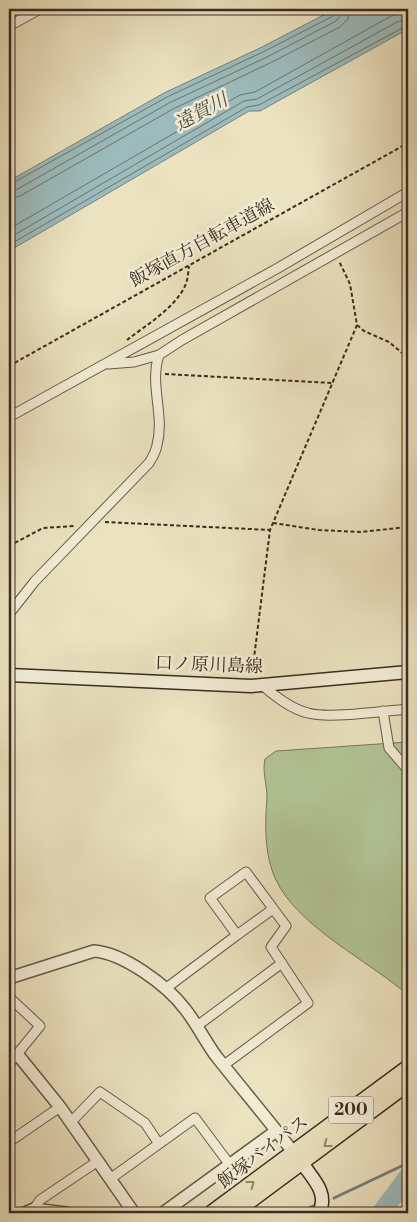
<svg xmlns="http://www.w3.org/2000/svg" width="417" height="1222" viewBox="0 0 417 1222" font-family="'Libre Bodoni','Noto Serif JP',serif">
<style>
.green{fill:#b2c496;stroke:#76785a}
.water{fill:#9cbbbc;stroke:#75817d}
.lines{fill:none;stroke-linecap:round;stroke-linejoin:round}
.shore{stroke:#6c736d;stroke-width:1}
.stream{stroke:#75817d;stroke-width:3}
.river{stroke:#9cbbbc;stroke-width:19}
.minor-casing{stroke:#675946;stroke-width:11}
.tertiary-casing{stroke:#675946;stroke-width:14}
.secondary-casing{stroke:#3b2b1e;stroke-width:15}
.trunk-casing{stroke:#3b2b1e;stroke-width:18}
.path{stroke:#3b2b1e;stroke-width:2;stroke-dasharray:4 2.5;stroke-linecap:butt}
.minor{stroke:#f2ecd5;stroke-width:9}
.tertiary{stroke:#f2ecd5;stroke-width:11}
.secondary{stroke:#f2ecd5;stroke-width:12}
.trunk{stroke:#ebe2bf;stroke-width:15}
.oneway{stroke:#93866e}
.labels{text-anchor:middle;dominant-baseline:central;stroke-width:5;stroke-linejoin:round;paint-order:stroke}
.shield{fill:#f2ecd5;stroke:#726555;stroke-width:1}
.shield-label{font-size:16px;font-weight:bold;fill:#3b2b1e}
.street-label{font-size:18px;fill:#3b2b1e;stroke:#f2ecd5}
.water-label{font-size:19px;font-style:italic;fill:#534f46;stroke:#f2ecd5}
</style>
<rect width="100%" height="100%" fill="#ebe2bf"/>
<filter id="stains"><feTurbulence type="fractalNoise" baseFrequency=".004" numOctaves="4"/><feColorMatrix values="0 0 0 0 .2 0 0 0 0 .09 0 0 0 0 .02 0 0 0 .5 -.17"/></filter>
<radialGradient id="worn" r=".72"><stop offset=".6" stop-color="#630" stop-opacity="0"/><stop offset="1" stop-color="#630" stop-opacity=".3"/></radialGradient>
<!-- green -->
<path class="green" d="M408,742V995C369,961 298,927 276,880C264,855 265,824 267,797C267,784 262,772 265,759L276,751Z"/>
<!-- water -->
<path class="water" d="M335,9H408V29L260,111H249L9,251V181L164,93L262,47Z"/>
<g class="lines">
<!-- shore -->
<path class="shore" d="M9,185L167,97L265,51L333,16L336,9
M9,191L16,190L169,103L267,57L336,21L341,15L342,9
M9,199L20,196L173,109L270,63L340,27L348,19L350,9
M9,229L240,95L255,92L393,15L408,11
M9,238L244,101L257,99L397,22L408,18
M9,245L247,107L259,105L408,25"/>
<!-- stream -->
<path class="stream" d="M334,1198L408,1163
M297,1213L313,1206"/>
<!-- river -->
<path class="river" d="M381,1213L408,1177"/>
<defs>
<path id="minor" d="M9,26L40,9
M108,364L134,362L159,355
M9,417L278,268L408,192
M9,614L35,581L149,463C152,458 156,452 157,445C165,416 149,384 159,355L182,340L408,212
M262,685C275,696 291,709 308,713C329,719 384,711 408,709
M383,711L389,748L408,770
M237,935L273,909
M165,989L237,935L210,898L246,872L286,926L271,947L308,1003L224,1065
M9,997L40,1026L9,1064
M197,1026L282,963
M71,1122L100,1092L145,1123L159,1144
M9,1142L60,1107
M110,1179L195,1118L230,1165
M34,1209L40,1200L98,1161"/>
<path id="tertiary" d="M9,978L94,951C123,953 167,985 185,1009C197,1024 205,1041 216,1056C243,1090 271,1123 297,1157
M18,1055L60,1107L134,1213
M25,1213L34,1209L66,1213
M163,1213L276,1131"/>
<path id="secondary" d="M9,675L251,686L408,672
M302,1163C313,1179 329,1193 319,1213"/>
<path id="trunk" d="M212,1213L408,1068
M233,1213L408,1083"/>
</defs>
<!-- minor casing -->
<use href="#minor" class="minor-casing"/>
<!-- tertiary casing -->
<use href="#tertiary" class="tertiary-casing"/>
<!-- secondary casing -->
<use href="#secondary" class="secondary-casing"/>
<!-- trunk casing -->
<use href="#trunk" class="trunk-casing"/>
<!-- path -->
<path class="path" d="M357,325L364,331L389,342L408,358
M127,340C146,325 174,309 185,286C188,280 188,272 189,266
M9,366L408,143
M165,374L332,383
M105,522L270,530
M273,523L319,530L360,532L408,527
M9,546L43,528L74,526
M252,674L270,530L357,325L350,284L339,261"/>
<!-- minor -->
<use href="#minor" class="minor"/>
<!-- tertiary -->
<use href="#tertiary" class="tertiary"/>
<!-- secondary -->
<use href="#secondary" class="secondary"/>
<!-- trunk -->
<use href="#trunk" class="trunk"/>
</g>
<!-- one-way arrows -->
<defs><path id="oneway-chevron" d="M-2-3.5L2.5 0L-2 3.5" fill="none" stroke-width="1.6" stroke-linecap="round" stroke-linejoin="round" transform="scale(1.25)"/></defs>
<g class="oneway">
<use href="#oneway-chevron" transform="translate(327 1144) rotate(143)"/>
<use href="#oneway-chevron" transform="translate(251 1184) rotate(-37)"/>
</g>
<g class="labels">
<!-- shield labels -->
<rect class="shield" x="328.5" y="1096.5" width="45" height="27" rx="4"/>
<g class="shield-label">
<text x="351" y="1110">200</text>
</g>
<!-- street labels -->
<g class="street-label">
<text transform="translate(202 243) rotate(-29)">飯塚直方自転車道線</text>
<text transform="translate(209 665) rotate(2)">口ノ原川島線</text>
<text transform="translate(263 1152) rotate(-37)">飯塚バイパス</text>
</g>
<!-- water labels -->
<g class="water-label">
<text transform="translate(201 112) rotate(-28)">遠賀川</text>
</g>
</g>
<!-- margin -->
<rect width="417" height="1222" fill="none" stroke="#ebe2bf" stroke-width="30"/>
<rect x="10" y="10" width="397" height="1202" fill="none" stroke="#3b2b1e" stroke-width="2.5"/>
<rect x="15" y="15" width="387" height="1192" fill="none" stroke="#3b2b1e"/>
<rect width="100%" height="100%" filter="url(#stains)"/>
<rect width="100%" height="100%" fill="url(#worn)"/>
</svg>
